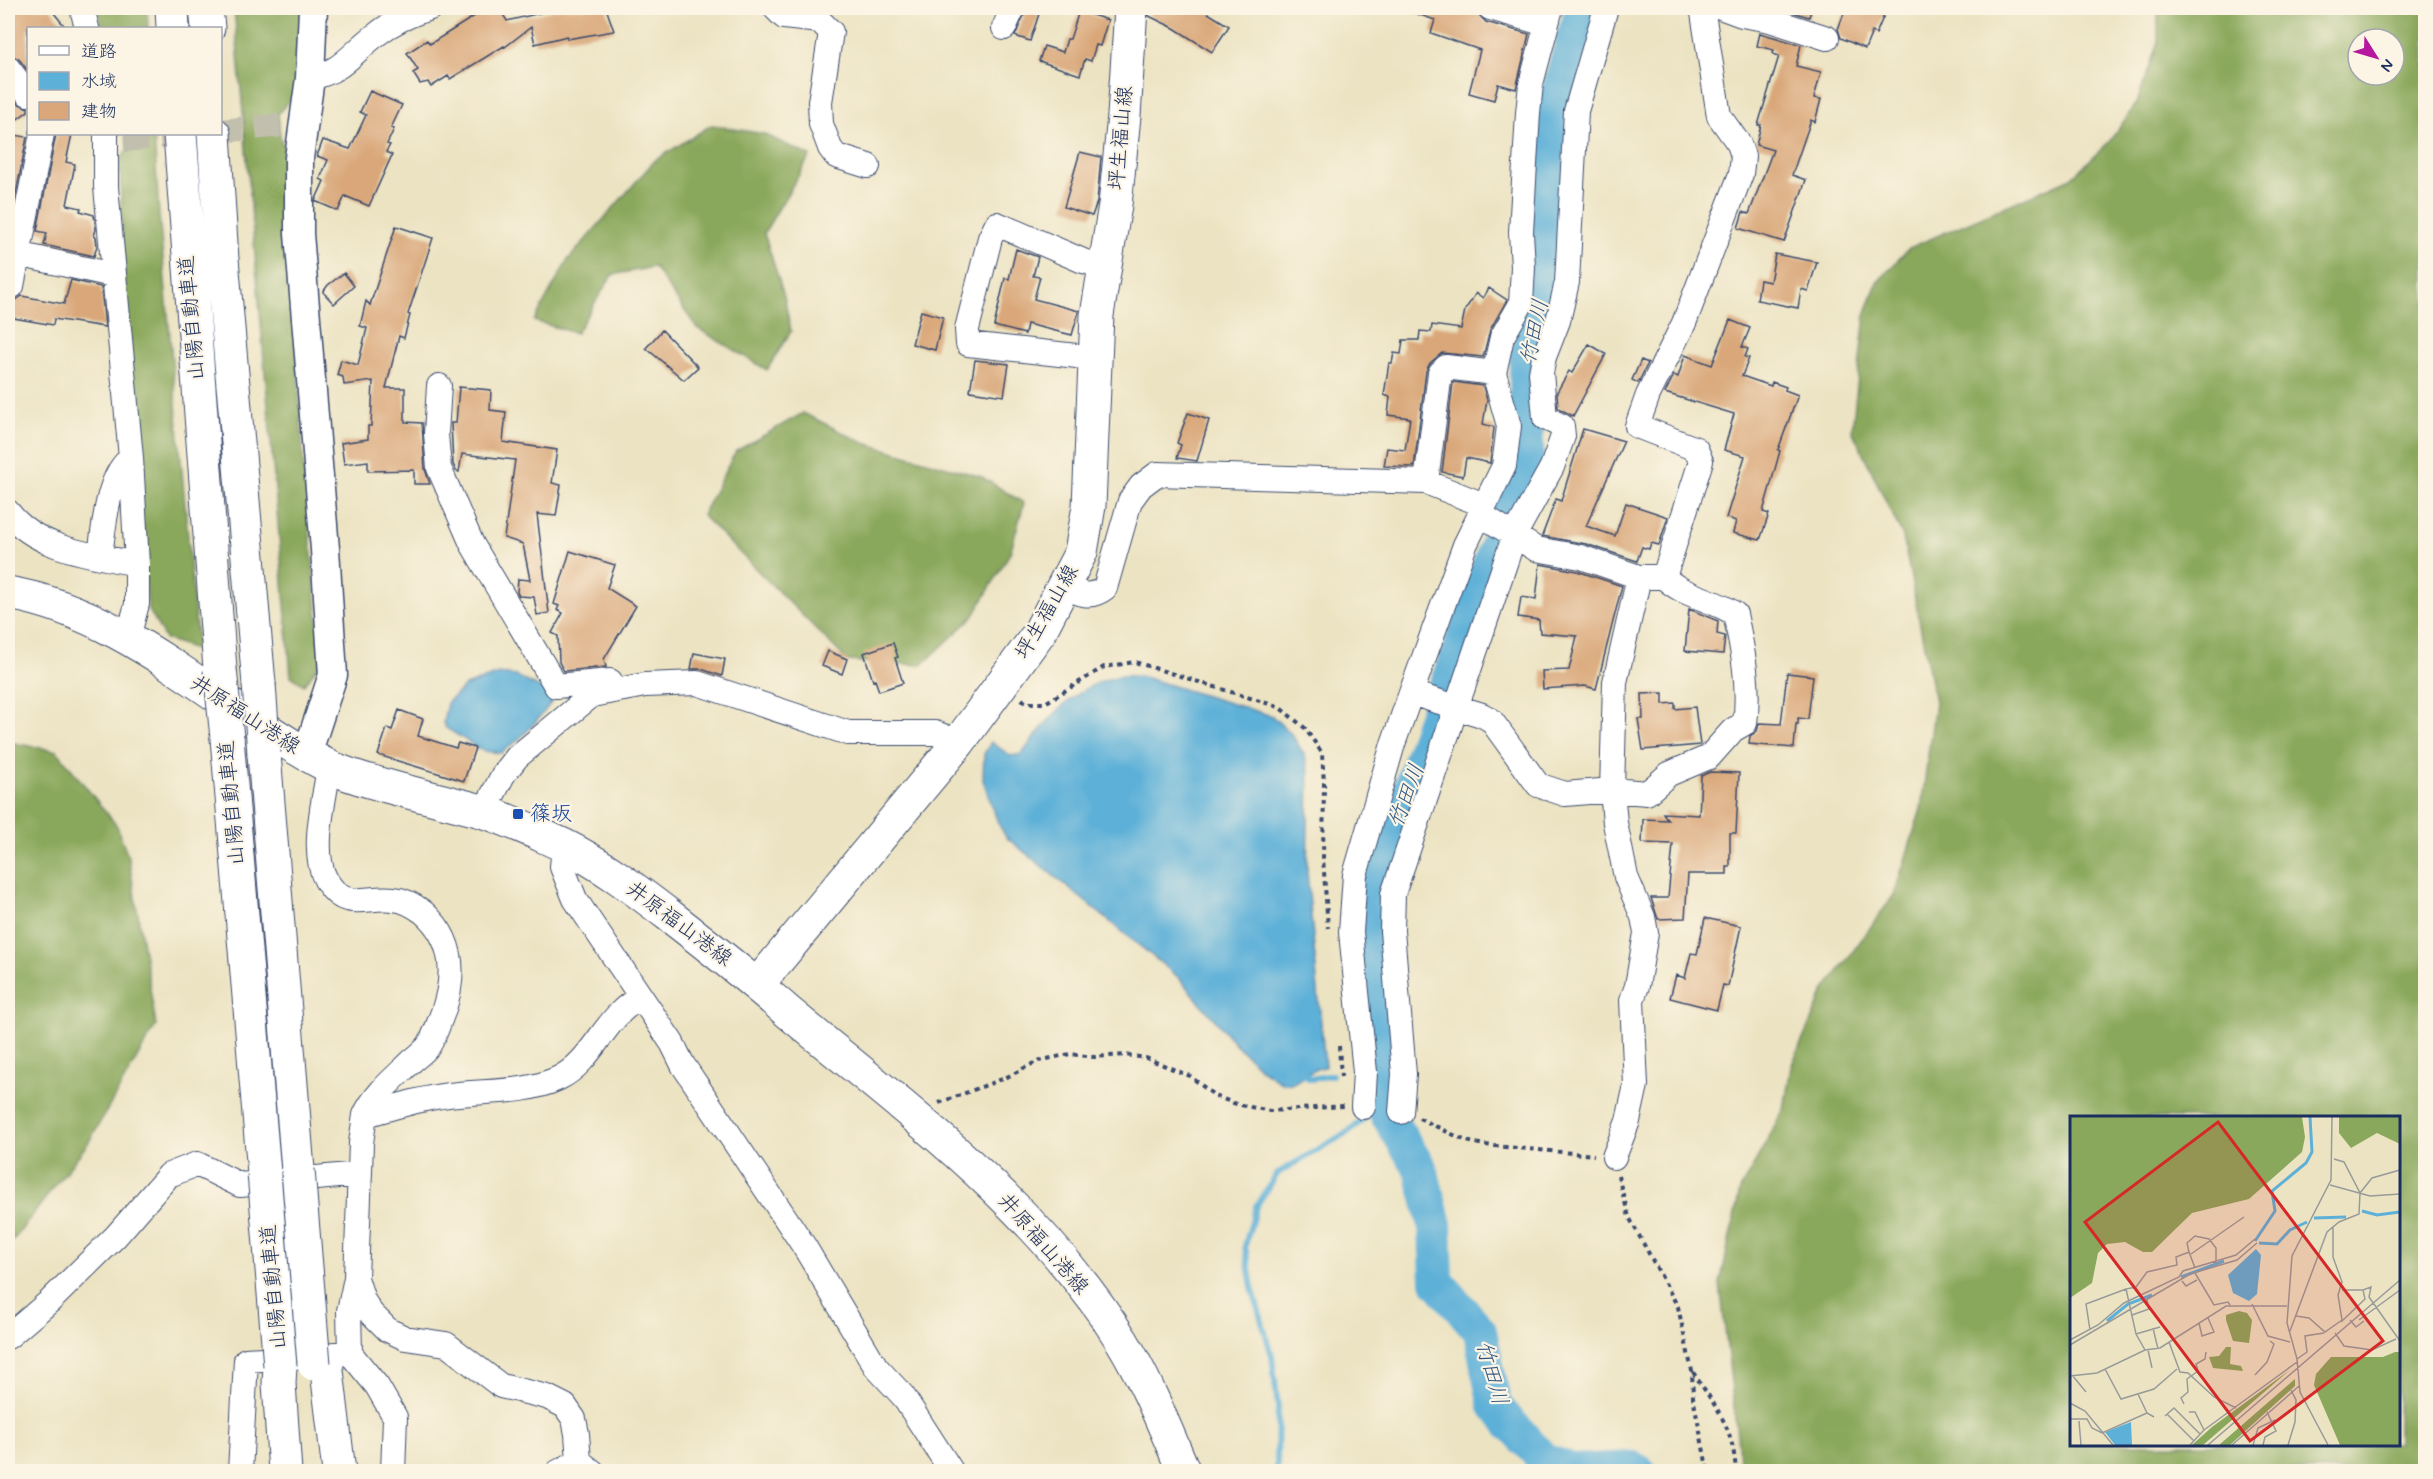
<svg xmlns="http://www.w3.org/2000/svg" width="2433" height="1479" viewBox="0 0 2433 1479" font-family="Mynerve,'Klee One',sans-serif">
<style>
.forest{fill:#8aa85b;stroke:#526c5c;stroke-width:1.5;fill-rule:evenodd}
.water{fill:#5db0d8;stroke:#3c709b;stroke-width:1.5}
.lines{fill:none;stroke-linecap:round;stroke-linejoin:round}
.stream{stroke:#5db0d8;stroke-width:6}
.river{stroke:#5db0d8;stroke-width:34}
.building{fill:#d9a779}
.minor-tunnel{stroke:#c2bfae;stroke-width:24;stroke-dasharray:24 12;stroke-linecap:butt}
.minor-casing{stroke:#3a4a6d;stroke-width:26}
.tertiary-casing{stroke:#3a4a6d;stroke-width:31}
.secondary-casing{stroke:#3a4a6d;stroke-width:35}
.primary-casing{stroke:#3a4a6d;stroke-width:35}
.motorway-casing{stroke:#3a4a6d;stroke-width:35}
.path{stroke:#3a4a6d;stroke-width:4;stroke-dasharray:4.5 4.5;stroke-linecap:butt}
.minor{stroke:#fff;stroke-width:24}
.tertiary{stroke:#fff;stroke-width:28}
.secondary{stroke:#fff;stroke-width:33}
.primary{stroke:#fff;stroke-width:33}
.motorway{stroke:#fff;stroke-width:33}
.motorway-bridge-casing{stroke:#3a4a6d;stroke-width:35;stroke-linecap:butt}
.motorway-bridge{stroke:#fff;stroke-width:33}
.transit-dot{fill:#1a4fb4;stroke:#fcf5e5;stroke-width:2}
.labels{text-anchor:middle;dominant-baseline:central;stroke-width:4.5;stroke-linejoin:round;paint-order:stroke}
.street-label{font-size:21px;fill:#1b2f5e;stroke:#fcf5e5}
.transit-label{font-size:21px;fill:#164399;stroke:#fcf5e5;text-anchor:start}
.water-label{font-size:22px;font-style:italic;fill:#2f5683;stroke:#fcf5e5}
.inset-river{fill:none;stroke:#5db0d8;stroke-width:3}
.inset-road{fill:none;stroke:#989b9a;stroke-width:1.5}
.view{fill:#d62828;fill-opacity:0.15;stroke:#d62828;stroke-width:3}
.inset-edge{fill:none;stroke:#1b2f5e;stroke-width:3}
</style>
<rect width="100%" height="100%" fill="#fcf5e5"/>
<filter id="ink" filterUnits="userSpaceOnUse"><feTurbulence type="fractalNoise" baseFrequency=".0167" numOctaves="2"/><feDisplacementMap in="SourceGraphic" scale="12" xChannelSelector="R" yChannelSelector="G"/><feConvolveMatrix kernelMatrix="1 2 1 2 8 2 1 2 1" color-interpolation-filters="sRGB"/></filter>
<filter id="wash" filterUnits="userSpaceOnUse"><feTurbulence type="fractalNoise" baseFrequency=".008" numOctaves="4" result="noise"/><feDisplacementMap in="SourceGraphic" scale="24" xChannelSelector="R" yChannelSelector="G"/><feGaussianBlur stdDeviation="1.35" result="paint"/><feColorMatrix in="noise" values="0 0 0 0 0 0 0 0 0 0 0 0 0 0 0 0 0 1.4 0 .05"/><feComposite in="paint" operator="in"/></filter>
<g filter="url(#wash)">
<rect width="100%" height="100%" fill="#ece3c2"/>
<!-- forest -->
<path class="forest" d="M98,8H147L148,28H101Z
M234,8H305L297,92L278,114L280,137L288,157L291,260L304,470L322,661L304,685L291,676Z
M2158,8H2425V1471H1741L1720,1284L1740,1190L1784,1109L1791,1067L1824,991L1894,895L1921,809L1935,702L1903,537L1852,430L1865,315L1877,283L1909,248L2071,178L2109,142L2137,103L2158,42ZM2358,39H2394V75H2358ZM2072,1118H2398V1444H2072Z
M711,125L764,134L810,156L764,233L784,296L791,331L767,370L697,328L654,267L612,275L576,333L534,321L568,260L654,161Z
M127,134H154L159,214L198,650L165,639L148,608L125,327L120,162L127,149Z
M803,413L864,443L982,477L1024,503L1010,553L973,617L922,665L848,661L702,515L736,451Z
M8,742L57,751L117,826L129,860L156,1025L88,1143L8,1247Z"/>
<!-- water -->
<path class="water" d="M499,674L516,676L556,696C540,718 524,737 501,753L483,751L446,728L443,723L447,703L465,686Z
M1140,676L1272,716L1292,735L1305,756L1309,773L1307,872L1325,1067L1316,1069L1293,1083H1283L1262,1070L1238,1047L1178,977L1006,837L998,823L983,780L984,754L991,742L1011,756L1022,754C1045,722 1075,685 1116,677C1124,675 1132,676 1140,676Z"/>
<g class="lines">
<!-- stream -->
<path class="stream" d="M1371,1066L1381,1065
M1301,1071L1310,1079L1332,1075
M1274,1472L1277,1465L1278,1407L1272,1356L1252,1287L1245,1246L1256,1206L1278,1173L1348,1132L1372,1112L1382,1099"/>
<!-- river -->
<path class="river" d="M1582,8L1550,120L1544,300L1526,355L1527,458L1378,878L1373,915L1382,1099L1387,1115L1421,1170L1435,1225L1437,1281L1480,1331L1495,1406L1544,1460L1574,1471L1633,1468L1640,1472"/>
</g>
<g id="blocks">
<!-- building -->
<path class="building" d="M8,8H50L66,28H28V71L19,59L8,54Z
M474,8H499L507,21L561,8H606L614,31L567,39V36L535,44L531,27L505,47L504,46L450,79L448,76L431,87L428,82L420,84L413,73L418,70L407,53L427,40L430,44L478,14Z
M1027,8H1041L1030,41L1015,36Z
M1149,8H1200L1229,26L1212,52L1174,28L1149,16Z
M1407,8H1457L1477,13L1486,22L1529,34L1516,89L1498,84L1494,100L1469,93L1480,50L1431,33L1435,20L1406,10Z
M1790,8H1812L1809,17L1789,11Z
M1846,8H1887L1876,34L1872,32L1865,49L1841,38L1838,29Z
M1079,11L1108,20L1100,46L1096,45L1091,61L1085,59L1080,75L1039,61L1044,46L1063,52L1067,39H1070Z
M1760,33L1801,45L1796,66L1821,72L1814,98L1821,99L1815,122L1811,120L1792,175L1806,180L1784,242L1738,228L1743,212L1749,214L1773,150L1756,145L1761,125H1758L1779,56L1773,54L1774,50L1757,46Z
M8,91L17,103L28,108V111L8,126Z
M370,91L402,105L391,128L394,129L387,144L390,145L386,152L392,155L369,206L345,196L338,211L315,201L324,181L320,179L328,160L317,156L323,140L350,149L366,115L360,112Z
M8,134L27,137L8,235Z
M56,134H72L66,162L75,164L67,205L81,208L80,211L94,215L96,229L94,236L96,237L97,246L94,256L44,245L47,233L37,231Z
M1080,152L1101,157L1097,202L1092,216L1064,207Z
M396,226L433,238L408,314L410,315L404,338L399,336L386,388H405V422L422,423L425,469L430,484H414V470L368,471V461L344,464L341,443L368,439V426H371L373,381L344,385L343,377L337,375L341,360L358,365L367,328L360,326L366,301L370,305Z
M1016,249L1038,257L1033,276L1040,277L1034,299L1079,311L1072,335L1027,324L1025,334L994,326L1005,278L1009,279Z
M1775,254L1817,262L1808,291L1801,289L1798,308L1757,300L1760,280L1770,282Z
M344,273L354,286L334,304L323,292L328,285Z
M71,280L101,287L105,327L54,319L53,325L8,317V299L16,300L22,296L64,304Z
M1489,288L1507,300L1490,330L1483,357L1442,353L1430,363L1426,371L1414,467L1384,466L1387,448L1405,450L1410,418L1388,415L1390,397L1384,395L1389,363H1392L1394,353L1401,354L1403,340H1419L1420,331L1431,332L1432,325L1461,329L1465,310L1476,293L1483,298Z
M921,311L943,317L935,350L912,344Z
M1730,320L1750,328L1742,347L1748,349L1745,357L1749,358L1742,376L1771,386L1772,382L1786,387L1785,390L1798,395L1778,450L1780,451L1763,512L1769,514L1760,540L1733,533L1736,521L1726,518L1745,456L1724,450L1734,414L1665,393L1674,375L1678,377L1685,355L1712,365Z
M662,330L698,367L684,380L646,348Z
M1589,344L1606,354L1573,416L1558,408L1557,392L1569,371L1572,373Z
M975,360L1009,364L1004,396L970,391Z
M1641,360L1648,363L1638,383L1632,380Z
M1453,382L1483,386L1487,400L1483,424L1494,427L1490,463L1466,458L1463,476L1442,472Z
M459,387L491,390L490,410L506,412L503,442L557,450L552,483L561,485L556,516L537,514L549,613L537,615L534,597L519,596L517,592L518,579L530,580L523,544L504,538L515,460L462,454L459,472L456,471L453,464L451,423H456Z
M1188,413L1209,420L1197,461L1177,458L1181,445L1177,443Z
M1583,429L1624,441L1586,526L1615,536L1626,503L1668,517L1659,545L1651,543L1649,549L1642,547L1637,561L1586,544L1542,536L1556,499L1561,501Z
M570,551L615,565L607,588L636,606L604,659L606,667L564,671L559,662L558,636L552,633L563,613L557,610L559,606L554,604Z
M1540,564L1577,571L1622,586L1596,689L1585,686L1543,689L1542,671L1569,670L1577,636L1540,633L1539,620L1518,617L1521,597L1536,599Z
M1689,609L1718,621L1717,634L1725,636L1723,654L1685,651Z
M893,643L898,657L895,658L903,683L879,691L875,680L873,681L864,653Z
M828,651L847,659L842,674L822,666Z
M694,653L725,659L722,676L701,669H691Z
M1787,673L1813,676L1808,719L1798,718V724H1796L1794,748L1749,744L1750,736L1757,731L1759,723L1781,724Z
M1663,693V704L1675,703V709L1695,707L1700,745L1643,750L1638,719H1643L1642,694Z
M399,710L423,719L418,736L456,748L458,743L475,748L464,781L378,755L387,728L392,730Z
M1710,772L1739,773L1736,833H1730V867H1727V874H1688L1685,918L1658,919L1651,898H1668L1673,844L1642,843L1643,819L1668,820L1663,813L1699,815L1701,776Z
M1705,918L1741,926L1728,986L1723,985L1717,1010L1670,998L1676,975L1685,978L1691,953L1697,954Z"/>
</g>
</g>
<g filter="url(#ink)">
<use href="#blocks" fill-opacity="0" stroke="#3a4a6d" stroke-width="1.5"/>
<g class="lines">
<!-- minor-tunnel -->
<path class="minor-tunnel" d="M220,131L284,125
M124,140L190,134"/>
<defs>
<path id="minor" d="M82,8L87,28
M775,8L784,17L820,21L831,32L820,102L821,124L830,148L836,156L868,166
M1490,8L1546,24
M1723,8L1742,15L1770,20L1827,38
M1004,28L1013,8
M8,68L28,94
M310,78C344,71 350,54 376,35C392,22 410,14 430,8
M106,134V187L131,458L137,564V604L128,638
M8,252L113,275
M12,286L42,134
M1095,358L968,344L967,329L990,238L997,224L1083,261L1105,267
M439,386L436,434L439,468L472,544L556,686L610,681
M1426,482L1440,373L1446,367L1494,373
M8,512C37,550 93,555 137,564
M1480,514L1536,549L1581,557L1639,577H1664L1701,461L1696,449L1637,426L1648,395L1684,323L1741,174L1743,156L1739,144L1719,116L1703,13L1705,8
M100,556C104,528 107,475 131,458
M1064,587C1079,594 1091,599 1105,588L1130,501L1141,486L1157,474L1426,482L1484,505
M1411,693L1482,715L1491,720L1538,785L1565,794L1612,790L1647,793L1669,774L1709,757L1733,730L1745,723C1750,687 1743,650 1735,614C1714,599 1682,596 1664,577
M329,767C325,797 310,852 326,880C345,913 365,895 394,899C404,900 415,906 423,912C454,939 456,974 443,1012C439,1022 435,1036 429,1045C425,1051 418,1056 412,1061C395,1078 375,1093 365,1115
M484,812L503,775L517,757L592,695L645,685L697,683L848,733H935L959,742
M564,846L562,867L575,899L672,1043L683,1065L804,1246L876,1367L903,1396L952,1472
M1363,1107L1365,1072L1351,932L1355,875L1393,744L1411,693L1465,545L1504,466L1509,426L1494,373L1502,337L1521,304L1523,267L1521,232L1528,113L1531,84L1551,8
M1401,1112L1404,1074L1392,931L1393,894L1515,534L1552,467L1563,436L1562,426L1545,418L1541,373L1544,357L1558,321L1567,282L1576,111L1606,8
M1614,1157L1628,1121L1636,1085L1632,1000L1637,986L1646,933L1643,917L1626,877L1615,823L1612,790L1615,682L1639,577
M356,1278L349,1311L350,1353L377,1386L395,1417L393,1472
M8,1337L50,1301L116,1236L169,1175L197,1164L240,1185L360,1174
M240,1472L246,1360L350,1353
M558,1472L579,1461
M593,1472L579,1461L577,1434L574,1419L565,1406L547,1397L501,1386L446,1344L405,1338L388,1330L371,1313L363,1300L356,1278L361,1143L365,1115C388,1109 412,1101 436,1097C476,1089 522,1096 559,1078C594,1061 605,1015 640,998"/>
<path id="tertiary" d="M307,754L333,675L325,549L299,234V158L310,78L313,8"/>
<path id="secondary" d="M757,985L959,742L1039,633L1081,552L1089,506L1097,315L1115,205L1124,116L1131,8"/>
<path id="primary" d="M8,593C128,613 220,709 326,765C341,773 359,778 376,783C410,793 444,801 478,810C507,818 536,833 563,845C602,864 636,890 670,916C710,947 750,979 788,1012C908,1112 1039,1207 1122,1341C1147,1382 1165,1428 1184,1472"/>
<path id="motorway" d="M172,8L173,28
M206,8L208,28
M180,134L220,669
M214,134L222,259L259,684
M227,738L264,1173
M264,754L298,1170
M326,1362L339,1472
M280,1366L279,1383L285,1472"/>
</defs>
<!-- minor casing -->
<use href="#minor" class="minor-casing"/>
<!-- tertiary casing -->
<use href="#tertiary" class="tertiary-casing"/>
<!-- secondary casing -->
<use href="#secondary" class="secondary-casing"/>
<!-- primary casing -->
<use href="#primary" class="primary-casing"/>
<!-- motorway casing -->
<use href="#motorway" class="motorway-casing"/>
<!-- path -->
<path class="path" d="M1022,699L1026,703H1045L1104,667L1135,662L1279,707L1305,728L1322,753L1324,783L1323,858L1328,928
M1339,1046L1341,1077
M939,1103L1005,1078L1038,1061L1070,1054L1094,1057L1125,1055L1146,1058L1190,1076L1215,1096L1236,1104L1270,1111L1344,1106
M1419,1118L1466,1141L1484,1145L1594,1155
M1618,1176L1629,1217L1678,1307L1692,1371L1693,1397L1708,1472
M1693,1372C1717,1410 1733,1425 1736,1472"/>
<!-- minor -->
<use href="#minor" class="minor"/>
<!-- tertiary -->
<use href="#tertiary" class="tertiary"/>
<!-- secondary -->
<use href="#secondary" class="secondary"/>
<!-- primary -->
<use href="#primary" class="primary"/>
<!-- motorway -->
<use href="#motorway" class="motorway"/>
<defs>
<path id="motorway-bridge" d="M220,669L227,738
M259,684L264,754
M298,1170L314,1364
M264,1173L280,1366"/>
</defs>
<!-- motorway-bridge casing -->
<use href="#motorway-bridge" class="motorway-bridge-casing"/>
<!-- motorway-bridge -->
<use href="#motorway-bridge" class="motorway-bridge"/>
</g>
</g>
<!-- markers -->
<rect class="transit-dot" x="512" y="808" width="12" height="12" rx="3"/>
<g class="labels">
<!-- street labels -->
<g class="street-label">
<text transform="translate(1121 138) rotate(-85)">坪生福山線</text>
<text transform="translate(192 318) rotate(-95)">山陽自動車道</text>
<text transform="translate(1047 612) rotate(-60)">坪生福山線</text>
<text transform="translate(245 715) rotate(33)">井原福山港線</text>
<text transform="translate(232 803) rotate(-95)">山陽自動車道</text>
<text transform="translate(679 924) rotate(37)">井原福山港線</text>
<text transform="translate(1043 1244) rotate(49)">井原福山港線</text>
<text transform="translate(274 1287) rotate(-95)">山陽自動車道</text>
</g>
<!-- transit labels -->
<g class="transit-label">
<text x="530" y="814">篠坂</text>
</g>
<!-- water labels -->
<g class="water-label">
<text transform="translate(1535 332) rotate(-78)">竹田川</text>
<text transform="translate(1407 796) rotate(-70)">竹田川</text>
<text transform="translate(1491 1373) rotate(74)">竹田川</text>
</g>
</g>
<!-- overview -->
<g transform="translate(2070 1116)">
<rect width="330" height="330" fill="#ece3c2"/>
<path d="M0,1H232L235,21L232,36L179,83L122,97L82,136H73L55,126L37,128L28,137L22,167L0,182ZM269,1H330V28L307,17L281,32L269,17ZM169,195L177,197L182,204L179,227L163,225L156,204V199ZM156,231H161L160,248L171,250L173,255L143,252L139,241L149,240ZM325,236H330V329H270L244,269L246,258L261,241H313ZM221,253L133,329H122L142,311ZM225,263V270L160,329H149Z" fill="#8aa85b"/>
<path d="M186,133L191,139L187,178L179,185L163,177L158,159ZM61,306L62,329H45L35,316Z" fill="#5db0d8"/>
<path class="inset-river" d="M292,95L307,99L330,96M244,102L276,101M185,125L205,95L202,75L236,47L242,36L240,1M189,127L207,128L220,114L237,106M111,161L154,145M37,205L58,188L82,179"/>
<path class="inset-road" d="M260,69L300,80L330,78M290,77L302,62L330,54M119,136L117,127L125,120L139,123L146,132V148M121,138L174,101M125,157L144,189L158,186L160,189M112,165L116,170L127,164M272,174H293M182,188L198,220L220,226M62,199L79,193L77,184M226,200L239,202L255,216L272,204L268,179L272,166L263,141V111M280,204L286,211L294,205M289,204L330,174M271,206L295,183L293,174L301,171L299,181L330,225M129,207L132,220L144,216L138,202M83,212L88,233M20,214L16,188L56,173M220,215L257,116L269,106L289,98L290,77L274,46L264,43M265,217L274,230L302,234L326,223M66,218L90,211M0,224L28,209L54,187L109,161L113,155L166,139L185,123M99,226L110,256L118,257L144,281L166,292M0,229L120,158L167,144L187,127M75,234L66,218L56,173L66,171L77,156L107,149L106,141L119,136L125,152M78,234L82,252M227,243L237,236L235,220L254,217M35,253L51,283L84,273L107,253M2,259L16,276M185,259L197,246L204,228L200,225M0,260L27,257L75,234L90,232L156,190H217M68,278L77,297L84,301M0,287L15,295L43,329M114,288L111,282L118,276L117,263L128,255L126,248L135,243L136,236M119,296H125L134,314M97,298L124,325M95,300L104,292L130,318M0,303H17L22,312L32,317L77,297M9,305L11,329M120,329L134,314L227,246M138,329L330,164M162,329L229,270M183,329L188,312L205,304M193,329L195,321L206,315L197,296M218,329L225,306L226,284L221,274M258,329L230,276L227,243L217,207L222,140L261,64L262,1"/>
<path class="view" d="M148,6L313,225L180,325L15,106Z"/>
<rect width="330" height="330" class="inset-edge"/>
</g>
<!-- margin -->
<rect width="2433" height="1479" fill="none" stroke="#fcf5e5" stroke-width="30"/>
<!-- legend -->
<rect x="27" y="27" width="195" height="108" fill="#fcf5e5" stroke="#a2a6af" stroke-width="1.5"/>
<rect x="39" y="46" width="30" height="9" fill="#ffffff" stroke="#a2a6af" stroke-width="1.5"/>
<text x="81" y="57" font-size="18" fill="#1b2f5e">道路</text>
<rect x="39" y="72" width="30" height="18" fill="#5db0d8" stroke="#a2a6af" stroke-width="1.5"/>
<text x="81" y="87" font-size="18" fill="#1b2f5e">水域</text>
<rect x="39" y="102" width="30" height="18" fill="#d9a779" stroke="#a2a6af" stroke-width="1.5"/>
<text x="81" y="117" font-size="18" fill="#1b2f5e">建物</text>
<!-- north arrow -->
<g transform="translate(2376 57) rotate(127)"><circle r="28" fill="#fcf5e5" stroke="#a2a6af" stroke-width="1.5"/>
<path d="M0-4.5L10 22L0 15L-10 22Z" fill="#b5179e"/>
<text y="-9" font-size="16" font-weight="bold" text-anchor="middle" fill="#1b2f5e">N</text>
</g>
</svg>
